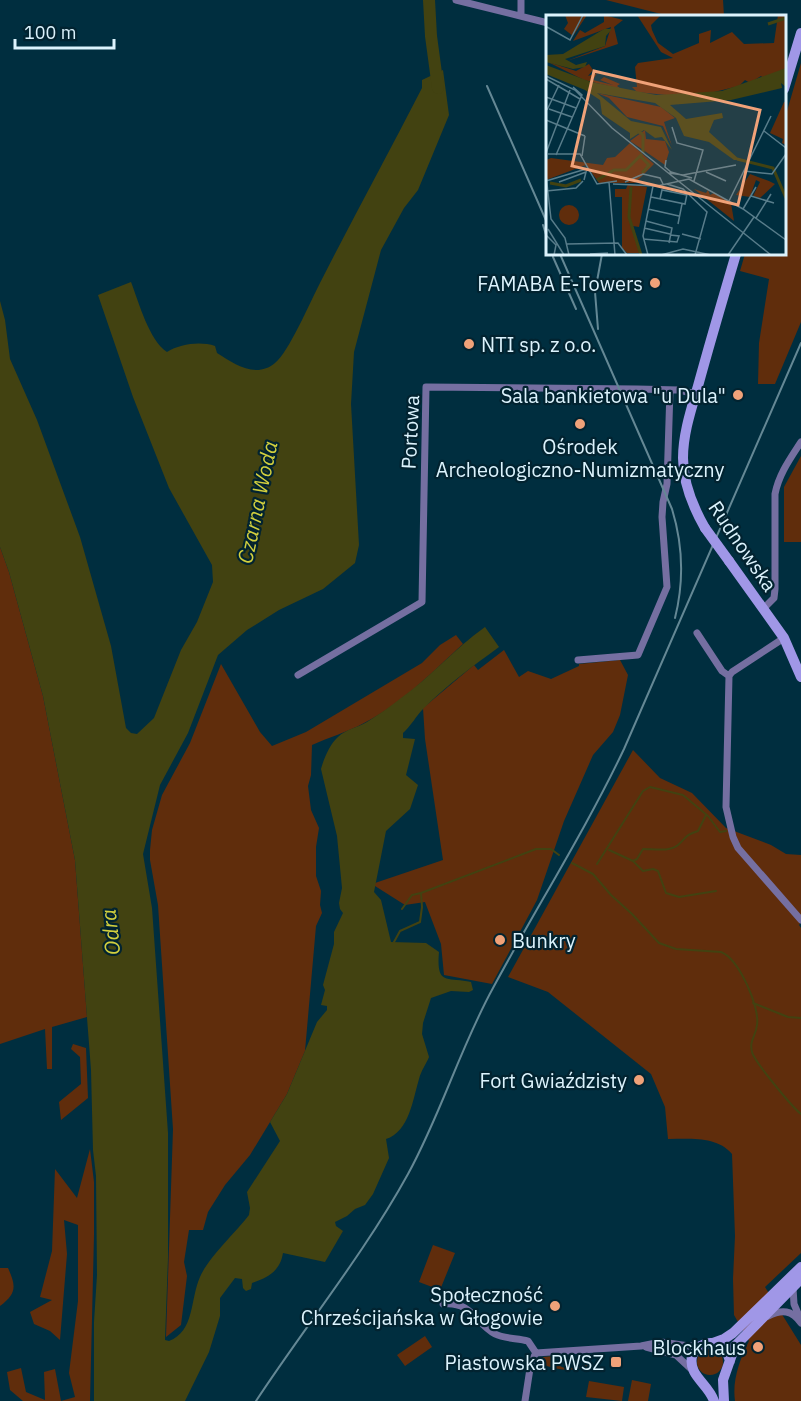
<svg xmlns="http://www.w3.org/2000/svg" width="801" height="1401" viewBox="0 0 801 1401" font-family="'IBM Plex Sans',sans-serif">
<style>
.green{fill:#602d0c}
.water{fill:#424211}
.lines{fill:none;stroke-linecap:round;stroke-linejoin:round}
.stream{stroke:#424211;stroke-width:2}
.river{stroke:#424211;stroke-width:12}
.street{stroke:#756fa1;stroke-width:7}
.secondary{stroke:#a097e7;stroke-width:10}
.rail{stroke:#648895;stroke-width:2}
.secondary-bridge{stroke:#a097e7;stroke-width:10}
.poi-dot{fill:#f0a279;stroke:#022330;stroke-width:2}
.labels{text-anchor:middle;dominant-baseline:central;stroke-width:4.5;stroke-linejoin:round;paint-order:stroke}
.poi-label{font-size:20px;fill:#dcf3fd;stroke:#022330;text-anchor:end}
.street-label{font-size:20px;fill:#dcf3fd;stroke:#022330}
.water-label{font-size:21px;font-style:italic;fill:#d1cf3e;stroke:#022330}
.inset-river{fill:none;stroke:#424211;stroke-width:3}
.inset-road{fill:none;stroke:#587d8b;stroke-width:1.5}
.view{fill:#f0a279;fill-opacity:0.15;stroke:#f0a279;stroke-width:3}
.inset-edge{fill:none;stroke:#dcf3fd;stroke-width:3}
</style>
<rect width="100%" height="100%" fill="#002e3f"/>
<!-- green -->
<path class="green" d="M606,0H723L724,16H669Z
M801,63V322L775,384H758L759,343L769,279L740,271L745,254H784L786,217H784L785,118Z
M801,456V542H784V487Z
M0,547L9,572L43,696L75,860L87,1017L52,1027V1069H47L45,1029L0,1044Z
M456,635L463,644C432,672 402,704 364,723C348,732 329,737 312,745L311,775L308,786L311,810L319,828L316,847V876L321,891L320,905L322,913L316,926L305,1051L287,1094L250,1155L225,1185L208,1212L203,1230H189L184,1262L187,1276L181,1325L166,1337L173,1129L158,905L150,860V850L152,830L162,795L190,743L221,664L260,732L272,746L306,732L422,663L440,645Z
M504,650L519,677L528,671L551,679L579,666V664L620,660L628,675L620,715L613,732L593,755L564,821L537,900L492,984L444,975L441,944L425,902L405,905L375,886V883L443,860L425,739L423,708L474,665L478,670Z
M633,750L660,778L692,793L726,828L771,845L786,854L801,855V922L799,925L801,928V1253L765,1287L801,1345V1401H735C732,1380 740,1359 749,1341L734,1315L733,1279L735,1236L732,1154C717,1136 690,1139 668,1139L665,1107L651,1074L548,992L508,977Z
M73,1044L86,1048L88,1098L61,1120L59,1102L81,1084L80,1057L71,1049Z
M90,1149L94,1182V1235L90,1401H61L75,1397L69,1373L78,1301V1225L64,1220L67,1254L60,1340L50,1331L34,1324L30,1312L52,1300L40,1297L52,1251L55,1169L77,1198Z
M433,1245L455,1253L440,1290L419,1282Z
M0,1268H8C16,1286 17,1293 0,1306Z
M425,1336L432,1347L405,1366L397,1355Z
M697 1362a13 13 0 1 1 26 0a13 13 0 1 1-26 0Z
M554,1356C560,1378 579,1363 592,1365C576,1372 558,1371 542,1364L543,1357Z
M21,1368L26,1392L45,1400L44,1372L55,1369L61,1401H23L10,1390L7,1372Z
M632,1380L651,1384L648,1401H628Z
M589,1381L624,1387L622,1401L586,1397Z"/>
<!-- water -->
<path class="water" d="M443,70L449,115L418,190L404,208L381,250L354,352L351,404L359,545L355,563L323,589L279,610L247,630L218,655L188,733L160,785L143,854L152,908L168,1133V1258L165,1340L169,1341C195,1331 190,1299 200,1277C208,1258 236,1232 249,1215L250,1208L247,1192L280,1141L270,1122L287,1094L317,1022L327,1010V1006L321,1005L325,990L323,985L334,944V932L343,913L340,909L339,903L342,888L337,836L321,769C324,758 330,744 338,737C346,729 357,728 367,722C378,715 390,707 401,698C431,677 455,648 485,627L499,647C473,666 447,685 424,708C416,716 411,726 403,733V738L415,739L406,775L418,785L410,809L386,831L374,892L381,900L391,942L426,943L439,952C436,986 447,977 471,982L473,990L469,992L451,991L431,998L423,1023L422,1034L429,1057C426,1064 421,1071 419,1079C413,1099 409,1132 386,1139L389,1158L373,1194L365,1205L355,1209L347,1216L335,1222L336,1226L343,1231L325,1262L283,1253C280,1271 269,1277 252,1283L251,1289L246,1291L243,1288L242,1279L235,1278L220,1298V1316L209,1352L185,1401H94V1322L97,1275L96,1176L93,1150L91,1070L75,860L43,696L9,572L0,547V301L5,320L10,359L37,420L80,537L111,646L126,728L131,733L137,734L154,718L181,650L197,622L213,582L212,565L169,488L133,397L98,295L131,282C139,303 149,340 167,352C180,344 200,341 215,346L217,353C234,364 256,379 275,363C289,352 310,302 320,283C353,218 388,154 422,88V80Z"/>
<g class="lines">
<!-- stream -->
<path class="stream" d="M609,850L633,861L637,859L643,849C654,849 670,852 678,845C687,837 685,835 698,831L706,815
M633,861L643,871L653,869L658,871L666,893L679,897L716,891
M572,863L593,874L611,895L632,914L659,943L676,949L721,952C739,959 760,1007 757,1025C756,1036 749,1040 752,1052C754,1061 792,1107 801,1114
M597,864L643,791L650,787L683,795L708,816L720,832L726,831
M402,909L412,895L421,893
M394,942L400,931L420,922L422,907L421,893L536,849H551L559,855
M753,1003L788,1017L801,1018"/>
<!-- river -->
<path class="river" d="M429,0L431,36L438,88"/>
<!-- street -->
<path class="street" d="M456,0L548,23
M521,16V0
M764,608L774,598L775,589V494C779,474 790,459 801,442
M697,633L722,671L729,676
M784,638L732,672L729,676L726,807L733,837L738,848L801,920
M578,660L638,655L667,587L662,517L663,502L667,484L670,390
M298,675L422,602L426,387L637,389L679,390L696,394
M793,1288L794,1304L800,1318
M443,1304C472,1301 476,1324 495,1334C505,1339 518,1338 528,1341L536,1353
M768,1316C782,1309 792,1310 801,1323
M646,1347L676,1355L691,1369
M536,1353L641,1346L661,1342L689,1346L700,1345
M525,1401L531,1362L536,1353"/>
<!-- secondary -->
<path class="secondary" d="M784,89L801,33
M705,528C693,507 683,483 683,458C683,434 691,410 698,386C710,342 723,298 736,254
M729,561L784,638L801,677
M713,1343L724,1339L733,1333L801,1267
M714,1401C708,1383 688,1376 692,1356C701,1337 725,1339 730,1361
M724,1401L723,1380L735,1346L801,1279"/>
<!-- rail -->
<path class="rail" d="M487,86L548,225
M543,225L548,241
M560,254L672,509C683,545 684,582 675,618
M553,257L576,309
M598,329L595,292L602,254
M256,1401C306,1325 364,1254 408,1174C441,1114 460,1048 493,988C536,908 585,831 624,749L801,343"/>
<!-- secondary-bridge -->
<path class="secondary-bridge" d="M705,528L729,561"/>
</g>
<!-- markers -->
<g class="poi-dot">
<circle cx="655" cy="283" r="6"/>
<circle cx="469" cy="344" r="6"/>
<circle cx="738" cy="395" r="6"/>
<circle cx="580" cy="424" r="6"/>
<circle cx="500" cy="940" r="6"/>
<circle cx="639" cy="1080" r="6"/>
<circle cx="555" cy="1306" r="6"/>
<circle cx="758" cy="1347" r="6"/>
<rect x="610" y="1356" width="12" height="12" rx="3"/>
</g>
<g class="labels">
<!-- poi labels -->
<g class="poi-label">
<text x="643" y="283">FAMABA E-Towers</text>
<text x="481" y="344" text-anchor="start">NTI sp. z o.o.</text>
<text x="726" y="395">Sala bankietowa "u Dula"</text>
<text x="580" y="446" text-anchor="middle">Ośrodek<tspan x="580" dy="23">Archeologiczno-Numizmatyczny</tspan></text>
<text x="512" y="940" text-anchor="start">Bunkry</text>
<text x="627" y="1080">Fort Gwiaździsty</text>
<text x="543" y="1294">Społeczność<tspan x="543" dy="23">Chrześcijańska w Głogowie</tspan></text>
<text x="746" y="1347">Blockhaus</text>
<text x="604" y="1362">Piastowska PWSZ</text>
</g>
<!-- street labels -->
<g class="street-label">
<text transform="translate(410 432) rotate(-87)">Portowa</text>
<text transform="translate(743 546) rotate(56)">Rudnowska</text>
</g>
<!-- water labels -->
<g class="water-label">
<text transform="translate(257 502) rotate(-78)">Czarna Woda</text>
<text transform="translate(110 932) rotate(-96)">Odra</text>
</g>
</g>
<!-- overview -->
<g transform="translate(546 15)">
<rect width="240" height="240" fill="#002e3f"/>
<path d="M19,0H41L27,21L18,14L22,8ZM58,0L77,5L68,12L72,29L21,46L59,31L65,12L27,26L34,15L39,18L58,7ZM91,0H115L105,10L106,15L112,28L127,39L153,28V19L165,15L164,28L186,17L198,29L228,28L232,0H240V53L218,64L215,61L204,68L199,65L193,71L164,78L130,81L91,77L86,72H91L89,52L92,48L127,43L115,37ZM2,47L30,56L43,49L47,55L42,61L51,58L47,65L67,70L54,65L58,62L74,69L71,71L75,74L38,65ZM51,78L115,92L129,103L118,107L126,131L117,111L81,102L63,83ZM238,87H240V130L236,128L237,124L224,118ZM99,115L100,124L119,126L123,137L119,150L84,126ZM84,128L108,149L89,168H53L40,150L0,165V145L5,143L57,150L61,143L69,142ZM204,159L223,166L229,169L214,183L207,181L214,167L210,165L204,182L190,180ZM82,169L101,172L93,212L87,211L95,238H81L76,233V182H69V174H80ZM148,174L160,178L162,175L164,180L168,178L185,188L188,206ZM13 200a10 10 0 1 1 20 0a10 10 0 1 1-20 0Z" fill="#602d0c"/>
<path d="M58,14H66L60,21L59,31L19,44L30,50L41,47L39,52L27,54L0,47V40L17,39ZM0,50L45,67L110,80L176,76L240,53V72L235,68L236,73L185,85L124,90L140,104L176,98L177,103L168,105L163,117L194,145H188L163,127L138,121L130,103L109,88L51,78L85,106L115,112L126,135L116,122L109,123L98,115L84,124V118L56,99L54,85L39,75L0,59Z" fill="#424211"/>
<path class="inset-river" d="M222,9L240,3M92,116L97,120V138M95,142L103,150L96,158M191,144L227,153L240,183M51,165L68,155H80L96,139M4,168L20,171L35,165M85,172L83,202L95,240"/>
<path class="inset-road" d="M1,12L24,25L37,0M0,61L29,75L66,113L225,240M0,64L34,84M0,82L30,93M3,94L26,102M1,95L13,70M0,105L39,121M126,112L131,128L157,135L148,166M218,116L240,133M0,138L24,75M2,139H34L51,169L71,166M10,140L36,80L27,72M36,141L39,121M120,145L119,152L125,157L146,163M198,156L226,159L240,139M160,157L180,166M123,158L137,160L190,150M0,160L5,204L19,223L23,240M0,166L40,154M13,167L40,157L38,165M63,167L69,240M79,167L97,159L114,163L117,169M67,169L111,171L143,164L197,194L240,225M121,169L137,174L161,197L149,240M0,176L30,173L37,166M205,181L228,188M105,182L139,189L141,179M114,184L116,175L141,180M183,186L225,101M102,194L133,201M197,194L210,172M210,203L225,179M100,206L126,213L123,228M132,209L136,189M98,213L124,219M2,214L18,240M136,219L155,224M0,220L10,230L8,240M97,224L131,227L133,221L124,220M21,229L72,228L81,240M44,239L62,238M102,240L97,221L107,171M115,240L137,234L165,240M182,240L208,202"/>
<path class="view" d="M48,56L214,95L192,190L26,151Z"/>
<rect width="240" height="240" class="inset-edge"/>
</g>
<!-- scale -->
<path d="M15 39v9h99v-9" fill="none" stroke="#dcf3fd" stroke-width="3"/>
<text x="24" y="39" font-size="18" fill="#dcf3fd" stroke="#022330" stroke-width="4.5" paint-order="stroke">100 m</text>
</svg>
